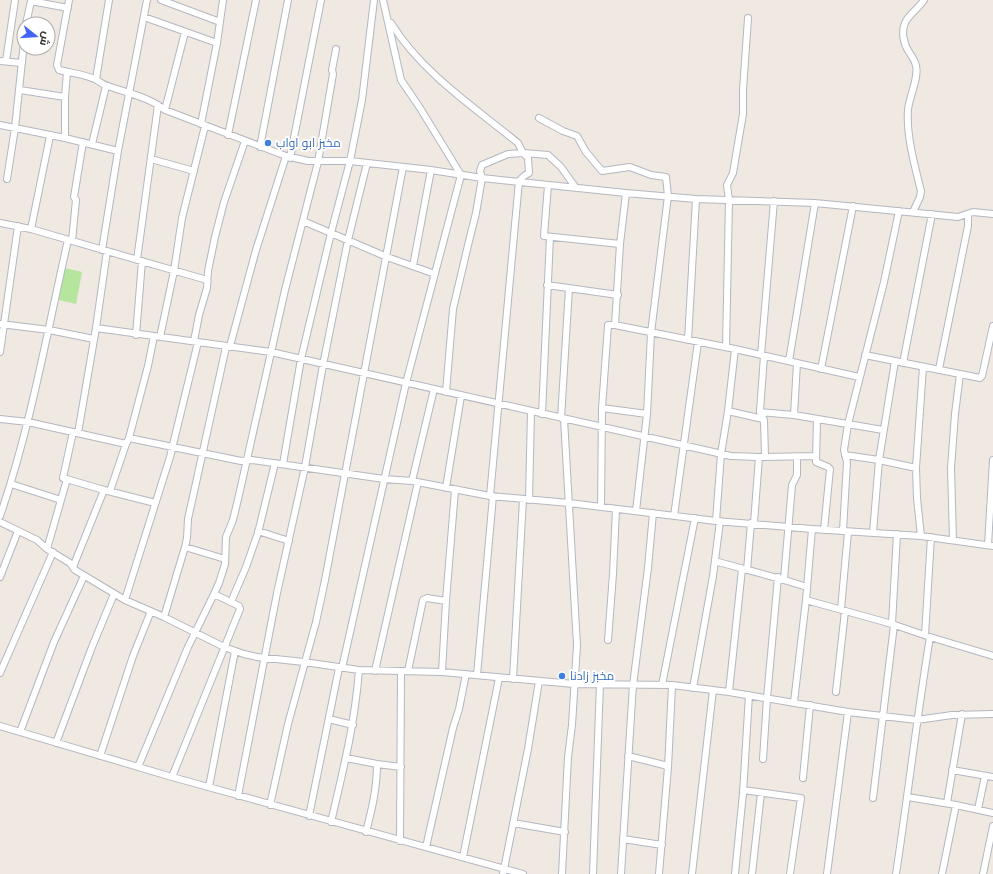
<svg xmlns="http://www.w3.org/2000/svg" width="993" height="874" viewBox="0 0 993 874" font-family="Arial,Cairo,sans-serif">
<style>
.green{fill:#b6e59e}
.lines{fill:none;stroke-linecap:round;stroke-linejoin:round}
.street-casing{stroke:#b4b7c1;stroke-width:8}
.street{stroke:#fff;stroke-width:6}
.shop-dot{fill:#3f7fe0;stroke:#fff;stroke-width:1.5}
.labels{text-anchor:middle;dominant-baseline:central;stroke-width:4;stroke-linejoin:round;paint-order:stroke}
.shop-label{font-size:12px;fill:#366cbe;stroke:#fff;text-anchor:start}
</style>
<rect width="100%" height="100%" fill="#efe9e1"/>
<!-- green -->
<path class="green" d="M65,268L82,272L76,304L59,300Z"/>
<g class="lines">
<defs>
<path id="street" d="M69,0L57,65L59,70C71,73 83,74 95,79C99,81 103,85 108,86C127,93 149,97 165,110L286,156L308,161H350L431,170L482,178L626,193L696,199L815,203L958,217L973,212L993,214
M161,0L220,22
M144,17L217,43
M391,23C421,72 474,107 518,143L523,153L528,158L529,173L524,176L519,181L490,496
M26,24L31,1L68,8
M0,61L22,63
M6,61L15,0
M96,79L109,0
M20,90L65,97
M165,110L185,32
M539,118L563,131L577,136L586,152L602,171L630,167L651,175L666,177L668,196L651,333L647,414L636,511
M201,124L217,43L223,0
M0,125L65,138L118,151
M228,135L256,0
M65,138V97L67,72
M92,144L106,86
M260,147L288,0
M290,158L321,0
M151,159L194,171
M7,179L15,128L24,42
M548,185L544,236L620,244
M913,212L920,197L921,191C915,167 906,135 908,110C909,97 919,78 916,66C915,60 912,57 909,52C904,45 901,32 905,23C908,15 919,8 924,0
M303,221L387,257L435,274
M0,223L31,229L207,280
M31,229L50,136
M72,241L76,200L74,197L83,142
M102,250L118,151L147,0
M137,260L158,105
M413,266L431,170
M547,285L618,295
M0,324L49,330L94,339
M615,325L620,244L626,193
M96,328L271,352L731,456L759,457L816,456
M136,335L142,261
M160,337L174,271L182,218L205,126
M688,340L696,199
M194,341L199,315L207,288L208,271L215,237L224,202L245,141
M230,346L256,250L286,156
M726,347L729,200L727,185L733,173L743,114V90L748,18
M0,352L18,226
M761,355L774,201
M865,355L980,378L982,376L993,326
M764,356L760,411L764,420L765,457
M789,361L815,203
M903,363L932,214
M821,369L853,206
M939,369L968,226V214
M446,392L453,309L469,241L476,213L482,178L480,171L482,165L508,154L524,153L548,155L561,167L576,188
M602,408L647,414
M728,411L763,419
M760,412L794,415L883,430
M542,414L550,237
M794,415L797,363
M561,418L569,288
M0,419L28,422L126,444L129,438L148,366L154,336
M817,419L816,462L828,467L830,469L824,530
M73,432L63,478L104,490L155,503
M78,433L96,328L107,251
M129,438L241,461L252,460L384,479L412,481L490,496L569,503L716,521L812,529L921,536L993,546
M845,455L879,460L916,468
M283,464L301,359L331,233L350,161L362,100L374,0
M412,481L434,389
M11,484L61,500
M446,488L461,396
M110,491L126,444
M529,500L531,411
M601,507L602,408L608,325H615L735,349L859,377
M0,516C31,426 47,332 68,240
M674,516L698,342
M716,521L721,454L728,411L735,349
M0,522L37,540L47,549L70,563L75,570L125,600L164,617L224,647L244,654L257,657L304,662L359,670L442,672L574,684L672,685L729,692L848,712L917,720L952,715L993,714
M754,523L759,457
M258,531L289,541
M843,531L847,462L844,450L848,424L884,282L899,211
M873,533L879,460L895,361
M921,536L917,498L916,468L923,367
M953,540L951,468L955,414L960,374
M988,545L993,460
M185,547L225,559
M47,549L67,479
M715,561C746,570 777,577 807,587
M73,567L104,490
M747,570L751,523
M0,577L18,531
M784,579L792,485L797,475V457
M125,600L170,457L198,342
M806,600L892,624L930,637L993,656
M231,602L246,567L258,533L275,463
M841,609L848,532
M164,617L185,547L187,538L188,519L226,347
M892,624L897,534
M925,635L931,537
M608,640L613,574L616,509
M342,668L406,383L461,175L420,108L401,80L383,0
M375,671L418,482
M408,671L423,600L427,598L446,601
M442,672L446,601L455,490
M0,673L53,552
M477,675L493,496
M513,679L523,499
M662,685L695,518
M693,688L713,576L720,521
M729,692L742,569
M836,692L845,611
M794,702L806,600L812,529
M329,719L353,725
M0,726L172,777L523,874
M20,732L54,642L84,576
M56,743L92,647L114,594
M100,756L133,656L151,611
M628,756L664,765L668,767L659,874
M346,758L377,764L401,767
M763,759L767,698L778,577
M138,767L188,647L214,594L219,583L225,564L226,537L233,520L239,495L285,290L318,162L333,74L332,70L336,49
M668,768L672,685
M952,770L993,777
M172,777L240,609L239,606L214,594
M803,778L810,705
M209,787L235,651
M743,790L801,798L790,874
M238,796L277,593L305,467L323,365L348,240L367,163
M908,797L956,805L993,813
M873,798L894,625
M947,803L962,714
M270,805L288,724L316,622L325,580L403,167
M978,809L985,776
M309,816L339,668
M331,822C343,771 355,723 359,670
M513,823L565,832
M366,832C372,809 377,788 377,764
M623,839L662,845
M400,841L401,671
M426,847L453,728L459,709L466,674
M463,857L499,678
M503,874L528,749L539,681
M562,874L568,757L572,725L577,645L564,419
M593,874L600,684
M621,874L633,685L648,568L653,513
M692,874L713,690
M735,874L743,793L749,695
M752,874L761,793
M827,874L848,712
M896,874C908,795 917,716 930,637
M942,874L956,805
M983,874L993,826"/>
</defs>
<!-- street casing -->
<use href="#street" class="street-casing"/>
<!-- street -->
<use href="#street" class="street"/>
</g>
<!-- markers -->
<g class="shop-dot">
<circle cx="268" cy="143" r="4"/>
<circle cx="562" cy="676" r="4"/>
</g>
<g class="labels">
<!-- shop labels -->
<g class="shop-label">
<text x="276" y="143">مخبز ابو اواب</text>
<text x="570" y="676">مخبز زادنا</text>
</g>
</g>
<!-- north arrow -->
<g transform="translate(36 36) rotate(107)"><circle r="19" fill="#ffffff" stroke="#ababab"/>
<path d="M0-3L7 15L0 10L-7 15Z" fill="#4264fb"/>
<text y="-6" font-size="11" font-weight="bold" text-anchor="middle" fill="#2e2e2e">ش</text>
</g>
</svg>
